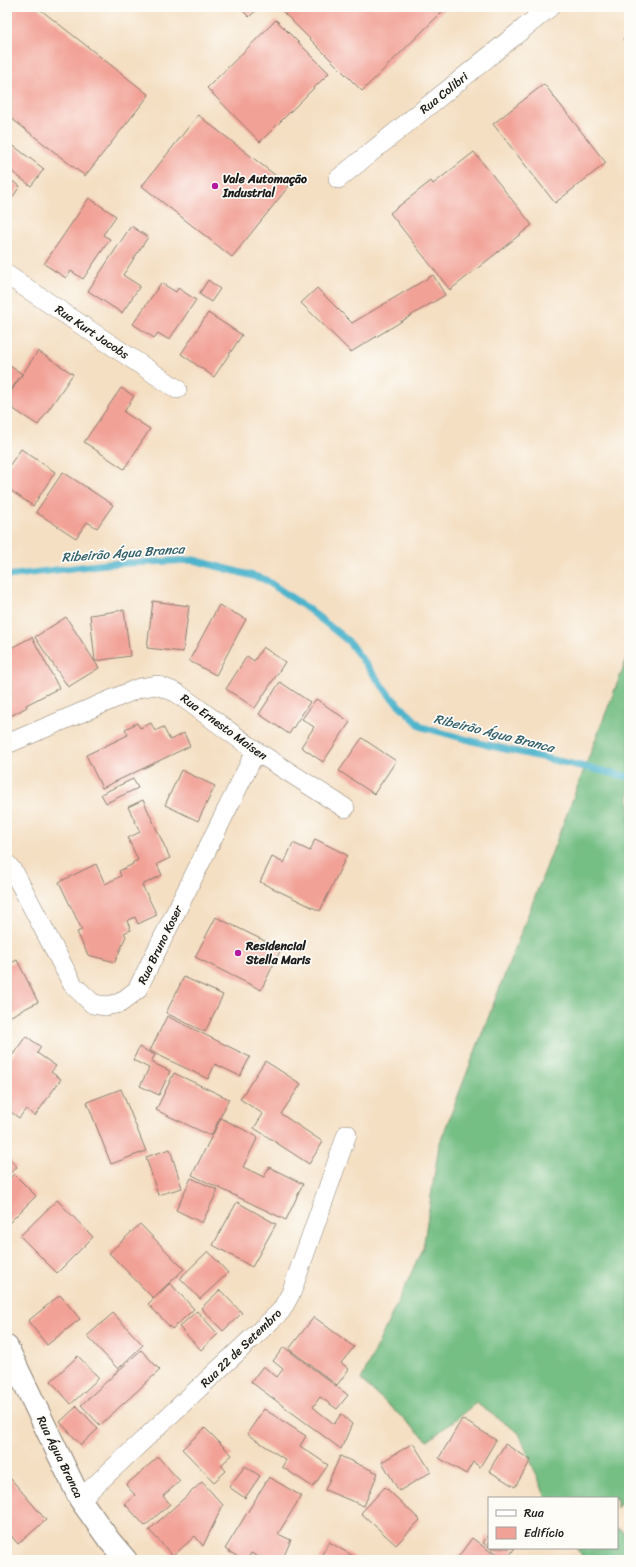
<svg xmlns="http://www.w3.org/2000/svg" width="636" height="1567" viewBox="0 0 636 1567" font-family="Sriracha,sans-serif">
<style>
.forest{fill:#75be84;stroke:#486d50}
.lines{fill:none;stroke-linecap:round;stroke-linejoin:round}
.stream{stroke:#4eb4cc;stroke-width:7}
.building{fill:#f2a196}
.street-casing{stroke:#887e70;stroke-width:20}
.secondary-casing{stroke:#887e70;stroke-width:24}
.street{stroke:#fff;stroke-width:19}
.secondary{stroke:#fff;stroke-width:22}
.poi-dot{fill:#b5179e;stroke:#fdfcf7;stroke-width:1.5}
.labels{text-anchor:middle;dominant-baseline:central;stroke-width:3.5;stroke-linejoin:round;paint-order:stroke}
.street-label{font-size:12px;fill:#1c1c1c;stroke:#fdfcf7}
.poi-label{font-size:12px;font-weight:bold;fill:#1c1c1c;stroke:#fdfcf7;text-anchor:start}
.water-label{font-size:13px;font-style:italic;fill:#32606b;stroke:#fdfcf7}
</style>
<rect width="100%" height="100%" fill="#fdfcf7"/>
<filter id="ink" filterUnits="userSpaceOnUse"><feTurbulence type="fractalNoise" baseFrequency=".025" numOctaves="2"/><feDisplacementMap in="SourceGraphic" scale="8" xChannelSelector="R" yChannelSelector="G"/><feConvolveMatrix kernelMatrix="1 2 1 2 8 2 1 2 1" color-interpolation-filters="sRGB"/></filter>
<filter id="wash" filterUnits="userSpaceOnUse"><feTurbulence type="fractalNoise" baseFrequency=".012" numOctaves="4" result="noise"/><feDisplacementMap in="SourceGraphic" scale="16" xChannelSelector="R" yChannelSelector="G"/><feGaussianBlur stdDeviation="0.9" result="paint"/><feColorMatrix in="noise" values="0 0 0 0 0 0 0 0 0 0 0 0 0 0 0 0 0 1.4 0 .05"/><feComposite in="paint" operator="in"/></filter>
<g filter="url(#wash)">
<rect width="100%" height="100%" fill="#f4dfc3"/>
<!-- forest -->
<path class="forest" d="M629,653V1490L617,1508V1498H546L519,1433L476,1403L428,1441L361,1380L423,1248L439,1145Z
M617,1528L629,1536V1560H585L577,1548H617Z"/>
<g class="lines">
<!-- stream -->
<path class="stream" d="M7,576L106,564L194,560L264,579L307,608L348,641L390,696L422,727L487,745L629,777"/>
</g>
<g id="blocks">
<!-- building -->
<path class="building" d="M10,7H37L149,95L85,176L7,115V10Z
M239,7H260L249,17Z
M281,7H447L362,91L279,8Z
M276,20L329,73L260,142L207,88Z
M629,35V47L623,39Z
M544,84L606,163L555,203L493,124Z
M198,115L289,186L232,257L142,186Z
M7,141L44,169L31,186L7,168Z
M474,152L532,225L450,290L390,213L431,181L433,184Z
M7,178L20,186L7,206Z
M89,198L116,216L103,235L110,239L83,279L71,271L66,278L44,264Z
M131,226L148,237L123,275L140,286L122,313L88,291Z
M433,275L445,295L351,352L301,303L317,288L352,323Z
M208,280L220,289L211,302L199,294Z
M161,283L176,292L178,288L196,300L169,340L158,333L154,338L133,324Z
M208,313L242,335L214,377L181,354Z
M38,351L73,374L38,425L7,405V397Z
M7,364L22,374L7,396Z
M121,388L134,396L124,412L150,429L124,469L84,442Z
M21,449L55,472L33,506L7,488V469Z
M63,472L113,505L97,528L87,522L76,538L36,512Z
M153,601L189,606L183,652L147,648Z
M219,605L246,619L216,675L189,661Z
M124,610L130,656L95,661L90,615Z
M66,617L99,668L68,687L35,637Z
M32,637L59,688L26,705L27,707L7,718V650Z
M263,647L285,662L255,708L226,689L247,656L254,661Z
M280,682L310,702L289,734L259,714Z
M316,699L350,722L323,762L301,747L314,727L302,719Z
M137,723L140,728L151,723L155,731L163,727L170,740L184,733L190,746L102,788L86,755L128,735L125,729Z
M362,738L396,761L374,794L339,771Z
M181,770L215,786L198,821L165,805Z
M133,779L138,788L106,803L101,794Z
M143,800L170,858L157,864L162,875L142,885L157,915L138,924L135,917L127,921L131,930L124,933L126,936L115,962L88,955L77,932L82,930L59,882L96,864L105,884L121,876L119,871L133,864L132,863L138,860L128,838L140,832L128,807Z
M315,839L347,855L320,911L260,882L272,857L284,863L293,843L310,851Z
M216,917L281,949L261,990L195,957Z
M17,960L38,1002L7,1018V965Z
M184,977L223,995L205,1032L166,1013Z
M167,1016L250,1057L240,1076L215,1064L208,1079L150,1051Z
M26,1036L41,1047L37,1053L56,1066L51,1072L61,1079L35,1116L26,1109L19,1118L7,1109V1063Z
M139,1047L155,1055L151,1062L170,1071L159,1095L140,1086L149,1068L133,1060Z
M265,1061L301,1084L281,1114L323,1142L309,1164L254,1128L263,1114L240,1099Z
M174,1073L229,1099L211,1136L156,1110Z
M121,1089L146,1151L111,1164L87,1102Z
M221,1118L258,1137L243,1167L264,1177L269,1167L303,1184L286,1220L192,1175Z
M170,1149L182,1188L158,1195L146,1157Z
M7,1156L17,1167L7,1176Z
M14,1174L36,1196L7,1225V1181Z
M191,1178L218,1190L202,1223L176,1210Z
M57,1200L93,1237L57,1273L20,1236Z
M237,1202L276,1224L252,1267L213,1245Z
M140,1224L184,1269L153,1298L109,1253Z
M208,1251L228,1273L200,1299L180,1278Z
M170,1283L194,1309L172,1329L148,1304Z
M220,1290L242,1313L223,1331L201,1308Z
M60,1295L80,1319L47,1345L28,1321Z
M197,1311L218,1334L201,1350L179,1327Z
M113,1313L143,1345L118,1369L87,1336Z
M314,1317L354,1347L341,1363L349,1369L337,1385L289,1349Z
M284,1347L348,1395L337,1409L320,1397L313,1407L334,1424L341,1414L352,1424L341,1449L251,1382L263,1366L277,1377L283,1369L273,1361Z
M141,1350L160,1370L100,1425L81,1405Z
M78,1356L99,1378L71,1404L51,1381Z
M77,1406L98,1429L81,1445L60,1422Z
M264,1409L306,1436L300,1446L328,1465L313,1487L282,1467L286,1460L247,1434Z
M462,1419L496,1440L480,1467L473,1462L466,1474L439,1458Z
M205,1428L232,1455L221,1465L226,1471L214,1482L182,1449Z
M413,1443L431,1472L399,1491L382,1462Z
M505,1444L531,1460L515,1487L489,1471Z
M340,1456L378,1473L364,1506L325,1490Z
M158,1457L180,1481L163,1496L170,1504L145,1526L125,1504L135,1495L126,1485Z
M245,1466L260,1476L245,1498L229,1487Z
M269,1477L301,1496L278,1534L291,1540L282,1560H264L251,1553L247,1560H243L225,1549Z
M11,1479L46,1520L18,1544L7,1531V1482Z
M202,1482L223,1505L203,1546L195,1536L173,1556L149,1530Z
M385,1487L420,1520L396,1545L361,1513Z
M489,1534V1547L483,1543Z
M472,1538L502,1560H456Z
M329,1542L360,1560H319Z
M490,1548H515L506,1560Z"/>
</g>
</g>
<g filter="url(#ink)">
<use href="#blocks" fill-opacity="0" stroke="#887e70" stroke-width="1"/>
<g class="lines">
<defs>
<path id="street" d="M338,179L550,7
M7,275L177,389
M7,744L139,688L157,685L177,693L256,751L345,808
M7,864L15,874L73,985L93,1004L106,1006L120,1003L137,990L256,751
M80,1499L104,1477L281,1311L291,1293L347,1134"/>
<path id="secondary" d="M7,1347L80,1499L109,1540L126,1560"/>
</defs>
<!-- street casing -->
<use href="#street" class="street-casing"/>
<!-- secondary casing -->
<use href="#secondary" class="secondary-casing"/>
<!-- street -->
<use href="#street" class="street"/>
<!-- secondary -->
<use href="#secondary" class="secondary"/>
</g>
</g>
<!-- markers -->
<g class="poi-dot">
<circle cx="215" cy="186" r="4"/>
<circle cx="238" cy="953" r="4"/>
</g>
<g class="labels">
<!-- street labels -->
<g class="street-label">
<text transform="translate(444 93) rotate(-39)">Rua Colibri</text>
<text transform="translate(92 332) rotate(34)">Rua Kurt Jacobs</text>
<text transform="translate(224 727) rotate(36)">Rua Ernesto Maisen</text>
<text transform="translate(160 945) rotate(-64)">Rua Bruno Koser</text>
<text transform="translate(241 1348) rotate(-44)">Rua 22 de Setembro</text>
<text transform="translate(60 1457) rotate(64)">Rua Água Branca</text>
</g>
<!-- poi labels -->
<g class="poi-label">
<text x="223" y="179">Vale Automação<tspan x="223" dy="14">Industrial</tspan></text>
<text x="246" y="946">Residencial<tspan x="246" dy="14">Stella Maris</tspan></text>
</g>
<!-- water labels -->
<g class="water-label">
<text transform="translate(123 553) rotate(-4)">Ribeirão Água Branca</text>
<text transform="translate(494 733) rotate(14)">Ribeirão Água Branca</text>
</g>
</g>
<!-- margin -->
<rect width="636" height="1567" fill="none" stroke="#fdfcf7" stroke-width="24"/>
<!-- legend -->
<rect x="488" y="1497" width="130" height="52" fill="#fdfcf7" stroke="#a3a29f"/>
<rect x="496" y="1510" width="20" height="6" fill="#ffffff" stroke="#a3a29f"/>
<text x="524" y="1517" font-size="12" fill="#1c1c1c">Rua</text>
<rect x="496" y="1527" width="20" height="12" fill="#f2a196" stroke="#a3a29f"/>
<text x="524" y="1537" font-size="12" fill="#1c1c1c">Edifício</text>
</svg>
